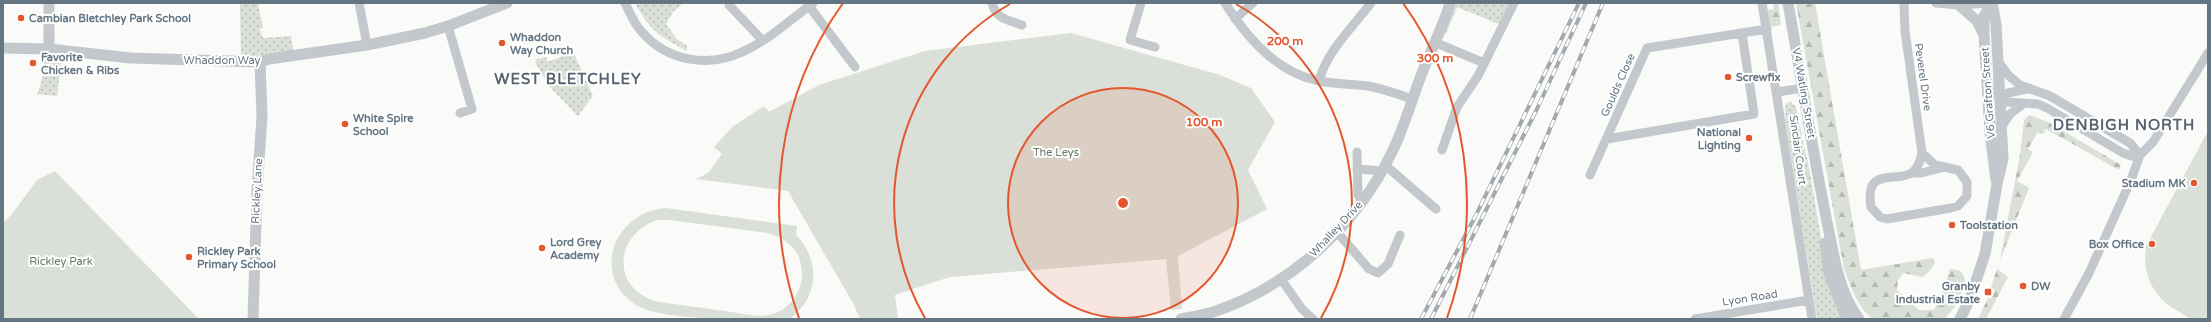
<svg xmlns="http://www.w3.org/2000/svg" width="2211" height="322" viewBox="0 0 2211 322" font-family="'Varela Round',sans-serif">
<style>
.grass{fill:url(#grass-dots)}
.forest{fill:url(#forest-firs)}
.green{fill:#dadfd7;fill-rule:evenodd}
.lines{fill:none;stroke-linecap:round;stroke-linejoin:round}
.minor{stroke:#c3c8cc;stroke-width:9}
.tertiary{stroke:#c3c8cc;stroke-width:11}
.rail-casing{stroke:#a2aab0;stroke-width:4}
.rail{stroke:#fff;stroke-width:2.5;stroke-dasharray:8;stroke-linecap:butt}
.ring{fill:none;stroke:#e4572e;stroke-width:2}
.poi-dot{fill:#e4572e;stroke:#fff;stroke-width:1.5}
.labels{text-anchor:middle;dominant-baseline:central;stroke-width:4;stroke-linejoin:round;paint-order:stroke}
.poi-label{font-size:11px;font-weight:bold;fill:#657683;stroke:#fff;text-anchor:start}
.street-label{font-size:11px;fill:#657683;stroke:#fff}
.park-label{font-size:11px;fill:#687a64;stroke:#fff}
.district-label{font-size:15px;font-weight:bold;letter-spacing:1px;fill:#57646e;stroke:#fff}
.centre{fill:#e4572e;stroke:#fff;stroke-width:2}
.ring-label{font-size:12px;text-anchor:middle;font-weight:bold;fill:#e4572e;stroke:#fff;stroke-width:4;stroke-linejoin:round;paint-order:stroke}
</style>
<defs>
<pattern id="grass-dots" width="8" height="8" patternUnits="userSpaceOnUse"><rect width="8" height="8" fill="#dadfd7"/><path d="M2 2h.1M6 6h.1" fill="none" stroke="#b4b9b4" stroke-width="1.8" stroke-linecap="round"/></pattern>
<pattern id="forest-firs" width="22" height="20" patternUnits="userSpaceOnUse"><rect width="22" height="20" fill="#dadfd7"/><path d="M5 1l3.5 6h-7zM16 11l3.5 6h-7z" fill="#b4b9b4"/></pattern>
</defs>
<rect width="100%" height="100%" fill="#fafaf8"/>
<!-- grass -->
<path class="grass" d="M240,3H263L258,5L263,28L259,29L263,38L291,36L294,53L241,57Z
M635,3H683L673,12L666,24L677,39L687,46V51C658,35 652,33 635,3Z
M1456,3H1509L1499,24L1457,7L1446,34L1444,33Z
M573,52L593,96L578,116L549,86L535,62L537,59L546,57L548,62Z
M44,61L61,63L57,96L37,94L41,84Z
M1791,102L1796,107L1810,173L1826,267L1843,319H1817L1786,124L1785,107L1787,103Z"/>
<!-- forest -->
<path class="forest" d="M1773,3H1778L1781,25L1770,27L1767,10L1774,9Z
M1796,3H1815L1861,270L1933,258L1935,262C1932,269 1928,273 1922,277L1903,273L1898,280L1897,290L1919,310H1934L1943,291L1950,269C1981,269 1955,308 1945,319H1872C1857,306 1851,287 1844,269Z
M2029,115L2048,122L2121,165L2119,170L2046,129L2043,134L2038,132L2028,149L2033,152L2017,181L2029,188L2000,260L2020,155L2024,120Z
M1997,269L2008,277L1986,319H1978L1988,298L1991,299L1995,290L1991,287Z"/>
<!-- green -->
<path class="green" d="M1071,33L1220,75L1251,88L1275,122L1248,170L1267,209L1178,256L1182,309L1171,310L1166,259L950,277L895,295L898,319H860L854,305L788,191L696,179L708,173L722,154L714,147L732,127L764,106L769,112L819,85L925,51Z
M2208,131V319C2203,319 2197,320 2192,319C2188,318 2183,314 2178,311C2153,298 2142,274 2146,246Z
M55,171L198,318L228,319H3V223L12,214L37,180Z
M666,208L797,226L796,235C821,260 819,299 789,319C752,319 668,322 638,306C590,278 612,212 666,208ZM657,220H669L768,233C785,238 798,248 801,265C806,288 791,311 768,315C756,317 744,314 732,312C708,309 683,305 659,302C612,291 612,236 657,220Z"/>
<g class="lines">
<!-- minor -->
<path class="minor" d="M359,3L367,45
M625,3C630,13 634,24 642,32C667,61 708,68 742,52C768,41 791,19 813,3
M992,3C996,19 1008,20 1022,25
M1141,3L1130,40L1155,47
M1225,3C1247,38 1277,73 1319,81C1335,84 1352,84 1368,86C1383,89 1398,94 1412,99
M1762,3L1812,319
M1904,3L1905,31L1922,153
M1936,3L1959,5L1991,3
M729,5L762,40
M809,6L855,67
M1235,19L1253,3
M448,26L472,109L460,113
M1434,42L1484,63
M1998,61L2009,76L2020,85L2050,96L2130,143L2140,155
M1319,81C1327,51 1352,28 1371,3
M1987,82L1994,93L2006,102L2038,104L2047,108L2123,153L2135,157L2140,155
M1777,92L1803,88
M2000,99L2008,93L2027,89
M2002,126L2010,114L2023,104
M1607,139L1754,114L1742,33
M1442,150L1457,107L1478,76L1514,3
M1357,152L1358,195L1363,201
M1922,153L1935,165L1958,170L1967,182V196L1958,206L1951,208L1887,219L1880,217L1871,207C1864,165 1897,184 1913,172C1919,167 1920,160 1922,153Z
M1385,165L1436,209
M1357,169L1382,171
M1912,173H1921L1941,168
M1590,175L1647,48L1767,29
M1337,232L1369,269L1378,273L1388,264L1400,235
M1281,279L1302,309L1313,319
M1695,319L1809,300
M2064,319L2089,273L2131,180L2140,155L2153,142L2208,53"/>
<!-- tertiary -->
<path class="tertiary" d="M49,3V49
M1788,3C1801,76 1812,149 1827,222C1834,255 1838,291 1859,319
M1991,3L1984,16V35L1990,133L1996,180
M1959,5L1977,21L1983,33
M3,48L49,49L131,58L260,62L269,59L367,45L425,33L448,26L507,3
M1825,243L1829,274L1847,319
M253,319L257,191L262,116L260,62
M1181,319C1191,317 1203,315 1213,312C1292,286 1358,224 1393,150C1405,125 1412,99 1422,73C1431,50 1443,27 1450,3
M1960,319L1970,299L1985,254L1997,184L2003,159L1996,24L1992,3"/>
<defs>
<path id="rail" d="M1421,319L1475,217L1579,3
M1431,319L1536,111L1586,3
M1470,319L1603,3"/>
</defs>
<!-- rail casing -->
<use href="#rail" class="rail-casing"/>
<!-- rail -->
<use href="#rail" class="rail"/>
</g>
<!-- distance rings -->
<circle cx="1123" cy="203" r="115" fill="#e4572e" fill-opacity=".12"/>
<g class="ring">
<circle cx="1123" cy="203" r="115"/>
<path d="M925 318A229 229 0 0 1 1010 4M1236 4A229 229 0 0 1 1321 318"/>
<path d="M799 318A344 344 0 0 1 843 3M1403 3A344 344 0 0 1 1447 318"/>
</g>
<!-- markers -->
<g class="poi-dot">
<circle cx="21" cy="18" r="4"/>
<circle cx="502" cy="43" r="4"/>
<circle cx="33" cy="63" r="4"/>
<circle cx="1728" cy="77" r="4"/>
<circle cx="345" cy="124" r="4"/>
<circle cx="1749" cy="138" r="4"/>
<circle cx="2194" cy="183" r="4"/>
<circle cx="1952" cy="225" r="4"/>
<circle cx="2152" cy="244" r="4"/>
<circle cx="542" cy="248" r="4"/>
<circle cx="189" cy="257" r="4"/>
<circle cx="2023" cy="286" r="4"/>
<rect x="1984" y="288" width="8" height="8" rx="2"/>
</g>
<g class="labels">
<!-- poi labels -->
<g class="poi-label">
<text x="29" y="18">Cambian Bletchley Park School</text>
<text x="510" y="37">Whaddon<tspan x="510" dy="13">Way Church</tspan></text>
<text x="41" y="57">Favorite<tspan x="41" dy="13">Chicken &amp; Ribs</tspan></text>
<text x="1736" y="77">Screwfix</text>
<text x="353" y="118">White Spire<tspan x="353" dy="13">School</tspan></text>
<text x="1741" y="132" text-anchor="end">National<tspan x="1741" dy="13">Lighting</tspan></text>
<text x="2186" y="183" text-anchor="end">Stadium MK</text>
<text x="1960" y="225">Toolstation</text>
<text x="550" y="242">Lord Grey<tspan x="550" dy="13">Academy</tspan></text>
<text x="2144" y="244" text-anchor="end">Box Office</text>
<text x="197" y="251">Rickley Park<tspan x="197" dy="13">Primary School</tspan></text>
<text x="1980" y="286" text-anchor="end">Granby<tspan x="1980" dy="13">Industrial Estate</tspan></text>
<text x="2031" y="286">DW</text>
</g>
<!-- street labels -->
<g class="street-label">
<text x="222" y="60">Whaddon Way</text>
<text transform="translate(1923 77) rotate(82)">Peverel Drive</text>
<text transform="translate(1618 85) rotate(-66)">Goulds Close</text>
<text transform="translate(1804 93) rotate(80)">V4 Watling Street</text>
<text transform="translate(1988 93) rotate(-94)">V6 Grafton Street</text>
<text transform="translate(1798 150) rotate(82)">Sinclair Court</text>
<text transform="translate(257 191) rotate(-87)">Rickley Lane</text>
<text transform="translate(1336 229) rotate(-47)">Whalley Drive</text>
<text transform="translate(1750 298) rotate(-9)">Lyon Road</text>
</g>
<!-- park labels -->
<g class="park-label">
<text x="1056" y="152">The Leys</text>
<text x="61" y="261">Rickley Park</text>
</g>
<!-- district labels -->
<g class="district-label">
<text x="568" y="79">WEST BLETCHLEY</text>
<text x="2124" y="125">DENBIGH NORTH</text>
</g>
</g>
<circle cx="1123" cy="203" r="6" class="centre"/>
<g class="ring-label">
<text x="1285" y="45">200 m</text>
<text x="1435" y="62">300 m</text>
<text x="1204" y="126">100 m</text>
</g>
<!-- border -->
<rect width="2211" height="322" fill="none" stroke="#657683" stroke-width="8"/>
</svg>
